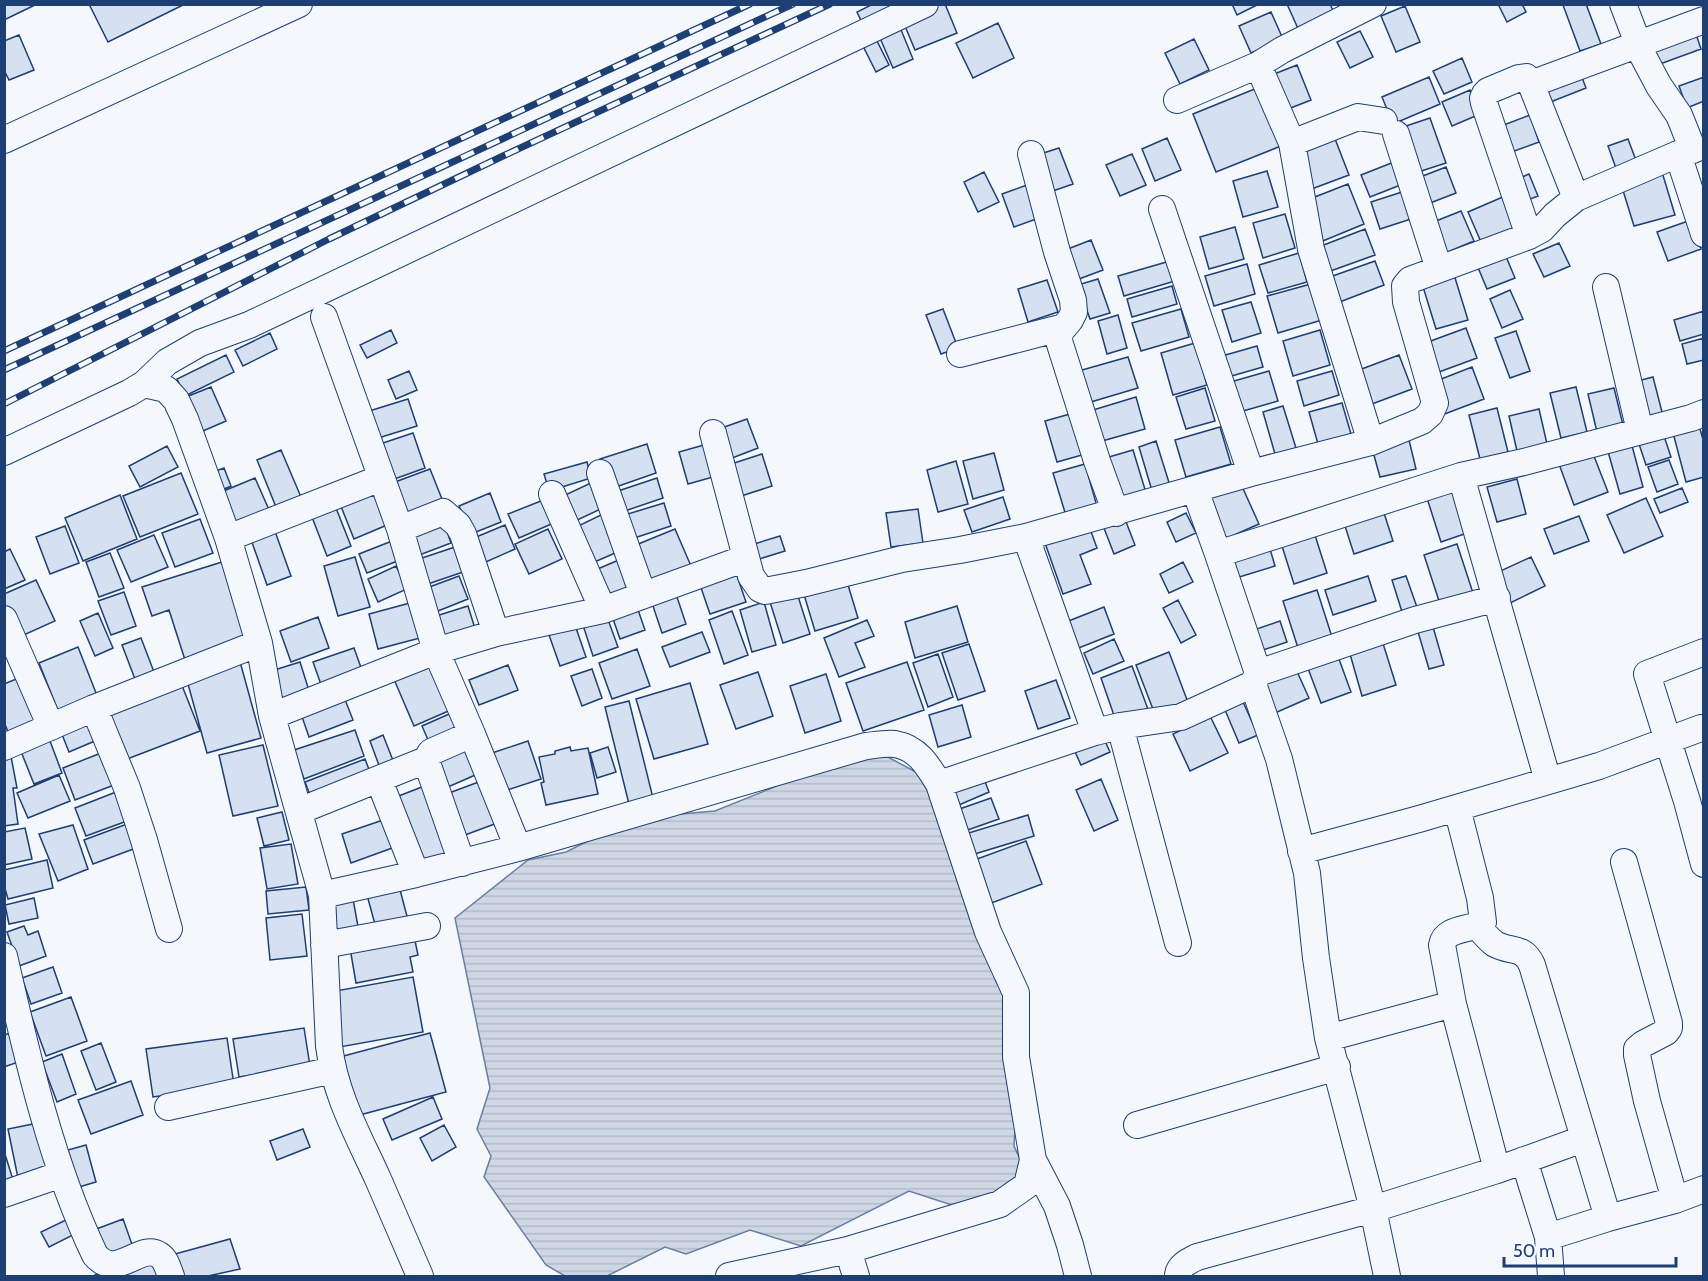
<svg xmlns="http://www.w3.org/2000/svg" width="1708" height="1281" viewBox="0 0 1708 1281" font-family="Cabin,sans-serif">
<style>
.water{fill:url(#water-rules);stroke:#687fa3;stroke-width:1.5}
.building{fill:#d5e0f0;stroke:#1d3f73;stroke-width:1.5}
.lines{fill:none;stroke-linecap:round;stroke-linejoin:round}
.minor-casing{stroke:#1d3f73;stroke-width:28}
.minor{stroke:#f4f7fb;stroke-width:26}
.rail-casing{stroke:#1d3f73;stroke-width:7}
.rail{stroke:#f4f7fb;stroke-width:4.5;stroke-dasharray:14;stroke-linecap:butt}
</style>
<defs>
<pattern id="water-rules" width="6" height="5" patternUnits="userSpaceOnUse" patternTransform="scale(1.5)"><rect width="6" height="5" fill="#cfd7e4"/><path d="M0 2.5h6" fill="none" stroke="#b1bac7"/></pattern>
</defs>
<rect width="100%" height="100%" fill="#f4f7fb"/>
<!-- water -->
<path class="water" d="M871,748L929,779L996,982L1006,996L1016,1111L1014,1146L1027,1174L970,1211L909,1191L801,1246L750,1230L686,1254L665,1247L607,1276H565L546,1265L484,1177L491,1156L477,1129L490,1088L455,918L528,860L566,852L634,818L715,811Z"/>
<!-- building -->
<path class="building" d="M4,4H37L4,20Z
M89,4H185L108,42Z
M873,4H913L864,27L857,12Z
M936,4H945L957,33L915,50L902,19Z
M1232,4H1259L1237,15Z
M1287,4H1330L1336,17L1300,33Z
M1498,4H1522L1526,12L1507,22Z
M1586,4L1601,44L1580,51L1563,5Z
M1405,6L1420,42L1396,52L1381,16Z
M1271,12L1283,39L1251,53L1239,26Z
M897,20L913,59L893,68L876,29Z
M998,23L1014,58L973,78L956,43Z
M1694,28L1701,49L1660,64L1652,42Z
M1360,31L1373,57L1350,68L1337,42Z
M873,33L889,65L876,72L860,40Z
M19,35L34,70L9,80L4,70V41Z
M1194,39L1209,70L1180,84L1165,53Z
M1462,58L1472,82L1444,94L1433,71Z
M1297,65L1311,100L1283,111L1269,76Z
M1578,67L1586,88L1548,103L1540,83Z
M1429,77L1440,104L1393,124L1382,97Z
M1704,77V101L1687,108L1679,86Z
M1262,86L1286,144L1216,172L1193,114Z
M1470,90L1480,114L1452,126L1442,102Z
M1530,115L1539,142L1506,154L1496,128Z
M1430,118L1446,163L1412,174L1397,129Z
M1332,131L1349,175L1309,190L1292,146Z
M1167,138L1181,170L1155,181L1142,149Z
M1628,139L1637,163L1617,171L1608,146Z
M1059,148L1073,184L1047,193L1034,156Z
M1132,154L1146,185L1120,196L1106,165Z
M1394,162L1403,184L1370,197L1361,175Z
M1446,167L1456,193L1425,205L1415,179Z
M1267,171L1278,207L1243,217L1233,181Z
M984,172L999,202L978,212L964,182Z
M1662,172L1675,215L1634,226L1621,184Z
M1529,174L1538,196L1522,202L1513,181Z
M1348,184L1364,224L1318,243L1302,202Z
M1027,185L1039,218L1014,227L1002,194Z
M1402,192L1411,219L1380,229L1371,202Z
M1505,196L1518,227L1481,242L1468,212Z
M1461,211L1474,241L1438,256L1426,225Z
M1285,214L1295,248L1263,258L1253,223Z
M1691,220L1701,249L1668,261L1657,232Z
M1235,227L1244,259L1209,269L1200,237Z
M1365,229L1375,255L1325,273L1316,248Z
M1091,240L1103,270L1071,282L1060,252Z
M1559,243L1570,266L1544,277L1533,254Z
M1502,247L1515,278L1487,289L1474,258Z
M1299,253L1307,282L1268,293L1259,265Z
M1170,261L1175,281L1124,296L1118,276Z
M1375,261L1384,285L1337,303L1327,278Z
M1247,264L1255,294L1214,306L1205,276Z
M1452,268L1468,320L1436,329L1420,277Z
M1098,279L1110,313L1090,319L1078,285Z
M1047,280L1058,312L1028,322L1018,289Z
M1311,284L1322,320L1278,333L1267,296Z
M1172,286L1177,304L1132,317L1127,299Z
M1510,290L1523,319L1502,328L1490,299Z
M1251,302L1261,333L1232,342L1222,310Z
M943,309L958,348L941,354L926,315Z
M1181,309L1189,337L1141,351L1132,323Z
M1704,311V334L1680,341L1674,320Z
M1118,315L1127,348L1107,354L1098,321Z
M1466,328L1477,358L1439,372L1428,342Z
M391,330L397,343L367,358L360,345Z
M1320,330L1330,365L1293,376L1283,341Z
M1516,331L1530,371L1510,378L1495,338Z
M270,333L277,349L243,366L235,350Z
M1704,338V360L1687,364L1682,344Z
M1195,343L1207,385L1173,395L1161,353Z
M1257,346L1263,367L1221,379L1215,358Z
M226,355L234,372L185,396L177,379Z
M1399,355L1412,389L1372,404L1359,370Z
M1128,357L1138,388L1084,404L1075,372Z
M1472,367L1484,399L1442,415L1431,383Z
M409,371L417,390L396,399L388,380Z
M1269,371L1278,401L1236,413L1227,383Z
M1332,371L1339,395L1304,406L1297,381Z
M1653,377L1663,416L1639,421L1630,383Z
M211,387L226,421L196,434L181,399Z
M1576,387L1587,432L1561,438L1550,393Z
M1205,388L1215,421L1186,429L1176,397Z
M1614,388L1623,425L1597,432L1588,394Z
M1136,397L1145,429L1102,441L1093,410Z
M408,399L417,426L375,439L366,412Z
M1342,403L1351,434L1318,444L1309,412Z
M1283,406L1296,448L1275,454L1263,412Z
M1497,408L1508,452L1480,459L1469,415Z
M1539,409L1547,444L1517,451L1509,416Z
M1070,414L1082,455L1057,462L1045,421Z
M747,419L758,448L727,460L716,430Z
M1698,422L1704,443V477L1686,482L1672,429Z
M1220,427L1231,464L1186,477L1175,440Z
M1662,430L1671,457L1646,465L1637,438Z
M413,433L425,468L386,482L374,446Z
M1409,440L1416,469L1380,477L1372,448Z
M1156,441L1171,489L1153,494L1139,447Z
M1631,442L1643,487L1620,494L1607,448Z
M647,444L656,473L610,489L600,459Z
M704,445L713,477L688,484L679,452Z
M167,446L178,467L140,487L129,466Z
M281,450L301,497L276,507L257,460Z
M1133,450L1147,496L1116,505L1102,459Z
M1592,451L1608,492L1574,505L1559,464Z
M994,453L1004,490L973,499L963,461Z
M762,454L772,486L738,497L728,465Z
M1669,460L1678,484L1657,492L1648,467Z
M956,461L968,504L938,512L927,470Z
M587,462L591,478L549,491L544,474Z
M1085,464L1098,510L1067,519L1053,473Z
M224,468L231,486L215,493L208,474Z
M430,469L446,509L403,525L387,485Z
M181,473L198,514L140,537L123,496Z
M255,478L270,512L228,530L214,495Z
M657,478L663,498L616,514L609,494Z
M1517,479L1526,514L1497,522L1487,487Z
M595,481L607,506L573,522L561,497Z
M1240,482L1259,524L1225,539L1206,497Z
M1458,485L1473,531L1441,542L1426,495Z
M371,486L387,525L354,539L338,499Z
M1682,488L1688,502L1660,513L1654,499Z
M490,493L501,522L471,534L459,506Z
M120,495L137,539L83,561L65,518Z
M1003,497L1010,519L972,532L964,510Z
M1646,498L1663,536L1624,553L1607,515Z
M546,499L556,522L519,538L508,514Z
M334,503L351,546L327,556L310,512Z
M664,503L671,526L625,541L618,517Z
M918,509L923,543L891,547L886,513Z
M605,513L622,550L590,564L574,528Z
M1186,513L1196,533L1176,542L1167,522Z
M1384,513L1393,541L1354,554L1345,526Z
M1123,514L1135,545L1114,554L1102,523Z
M1579,516L1589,541L1554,554L1544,529Z
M442,517L451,543L414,557L404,531Z
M200,519L213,553L175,567L162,533Z
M272,523L291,576L267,585L248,531Z
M505,525L515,549L479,565L469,540Z
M65,526L79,563L50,574L36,537Z
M1089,526L1097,548L1080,555L1091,584L1063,594L1045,543Z
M548,529L562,559L529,574L515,544Z
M675,529L691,566L646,584L631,547Z
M1314,532L1327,573L1294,584L1281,543Z
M154,535L168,567L131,582L117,550Z
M780,536L785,551L756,560L751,545Z
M392,541L400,560L367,573L359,554Z
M1268,542L1275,566L1226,581L1219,558Z
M1457,544L1474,596L1441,607L1424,555Z
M455,547L463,572L422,586L413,561Z
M10,549L25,580L4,589V552Z
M110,553L124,588L99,597L86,562Z
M355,557L370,607L338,616L324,566Z
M1531,557L1545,586L1510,603L1496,573Z
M621,559L632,586L604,598L593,571Z
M222,562L248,644L186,663L169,610L152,616L142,587Z
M1183,562L1193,582L1169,593L1160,574Z
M396,566L407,589L378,602L368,579Z
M734,567L746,602L710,614L698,579Z
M845,575L858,618L815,631L802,588Z
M459,576L468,599L433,613L424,589Z
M1368,576L1376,601L1333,615L1325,590Z
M1406,576L1418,610L1403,615L1392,580Z
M36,580L55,621L17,638L4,610V594Z
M796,590L810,634L783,643L769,599Z
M1317,590L1332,637L1298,648L1283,601Z
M124,592L136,626L111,635L98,601Z
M676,594L686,624L662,633L652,603Z
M1178,600L1196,635L1181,643L1163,608Z
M764,602L776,645L752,652L740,610Z
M410,603L420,638L378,649L369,614Z
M636,604L645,630L620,639L611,613Z
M468,606L477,635L445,645L436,616Z
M957,606L968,642L915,658L905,622Z
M1104,607L1114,634L1076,649L1066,622Z
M732,611L748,655L724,664L709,620Z
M98,613L113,648L95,656L80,621Z
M606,614L618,647L593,656L582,622Z
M318,617L329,648L291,662L280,631Z
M867,620L874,636L855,643L865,667L839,677L824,638Z
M1431,620L1444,665L1429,669L1416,625Z
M1280,621L1287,642L1257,652L1251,631Z
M575,625L586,657L560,666L549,635Z
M702,632L710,652L670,667L662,647Z
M1381,637L1396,685L1362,696L1348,647Z
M141,638L154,672L135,679L122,645Z
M1114,639L1124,661L1093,674L1084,653Z
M969,644L985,691L958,700L942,653Z
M78,647L98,698L59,713L39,663Z
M354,648L364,676L323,690L313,662Z
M637,649L650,686L612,699L599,663Z
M1336,651L1351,692L1321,703L1306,663Z
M1169,652L1189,705L1156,717L1136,665Z
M938,654L953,697L928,707L913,663Z
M438,657L460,706L414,726L393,677Z
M239,658L261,738L207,753L185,673Z
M300,662L311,697L278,707L268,672Z
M907,662L924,710L863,731L846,683Z
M508,665L518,690L479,705L469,680Z
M1132,666L1149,712L1117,724L1101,678Z
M1295,667L1309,698L1275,713L1262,681Z
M592,669L602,698L582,706L571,676Z
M758,672L773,716L736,729L720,685Z
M826,674L841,721L805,733L790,686Z
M26,675L45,720L9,734L4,722V684Z
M179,678L200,731L122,761L102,708Z
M1056,680L1070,718L1038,729L1025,691Z
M690,683L708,744L654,759L636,699Z
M342,692L353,720L309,737L299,708Z
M629,701L653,798L629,804L605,707Z
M1243,702L1258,735L1239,743L1225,710Z
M962,705L971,737L938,747L929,715Z
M456,711L466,734L432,749L422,726Z
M92,714L102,738L69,752L59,727Z
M1210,716L1228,753L1190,771L1173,734Z
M355,730L364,756L304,779L294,750Z
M1101,732L1110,752L1081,765L1072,745Z
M47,733L62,773L34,784L18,744Z
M383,735L394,763L380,768L370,741Z
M467,738L482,772L448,787L433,753Z
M528,741L541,779L504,791L492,753Z
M263,745L278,806L233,816L219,755Z
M570,747L571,751L588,748L598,794L546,805L541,783L544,782L539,757L555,754V751Z
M608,747L616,772L597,778L590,753Z
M10,751L17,788H13L18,824L4,826V753Z
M101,753L114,785L75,800L63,768Z
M365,759L373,780L313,803L305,782Z
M981,771L989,792L952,808L943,786Z
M59,775L70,801L28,818L17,793Z
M1101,779L1118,820L1094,831L1076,790Z
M484,780L500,822L465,835L449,793Z
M427,785L454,854L418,868L391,799Z
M116,792L127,821L86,836L75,808Z
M991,798L999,819L959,833L951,812Z
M282,812L289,840L264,846L257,818Z
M1028,815L1034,836L968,856L962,835Z
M386,819L395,847L351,863L342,834Z
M127,824L136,848L93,864L84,840Z
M73,825L88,869L58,881L39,834Z
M25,828L32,859L4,865V832Z
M1026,841L1042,884L986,905L969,862Z
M291,844L298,884L267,889L260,848Z
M47,860L53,888L8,899L4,885V870Z
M399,886L408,920L376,928L367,895Z
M306,887L309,910L268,914L266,891Z
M34,898L38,918L9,924L5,905Z
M353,899L359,932L332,937L326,904Z
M302,914L307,956L270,960L266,918Z
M24,926L28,935L38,931L46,956L19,966L7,932Z
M414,936L418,955L410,957L413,972L356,983L350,948Z
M53,967L62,993L31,1004L22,978Z
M413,977L423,1032L340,1047L330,992Z
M71,997L87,1041L46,1056L30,1012Z
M304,1028L310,1066L239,1077L233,1039Z
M17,1031L27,1059L4,1067V1035Z
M430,1033L446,1092L352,1117L336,1058Z
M227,1038L234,1085L153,1097L146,1049Z
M101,1043L116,1082L96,1090L81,1051Z
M62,1054L76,1094L57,1102L42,1062Z
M131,1081L143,1115L91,1134L78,1100Z
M433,1097L442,1119L392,1140L383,1119Z
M38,1123L49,1171L18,1178L8,1129Z
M444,1125L456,1147L432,1161L420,1138Z
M303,1129L310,1147L277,1160L270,1141Z
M86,1145L96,1182L79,1187L68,1150Z
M4,1151L14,1183L4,1186Z
M68,1219L75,1234L49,1247L41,1232Z
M123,1219L134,1250L103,1262L91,1231Z
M230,1239L240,1269L208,1276H184L175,1254Z
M151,1255L159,1276H96L95,1275Z"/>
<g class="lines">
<defs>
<path id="minor" d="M1623,4L1642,54L1659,86L1679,115L1693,150
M1258,65L1292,143L1311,249L1371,442
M1177,100L1258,65L1282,50L1373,4
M1396,134L1439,269
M4,140L299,4
M1292,143L1358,117L1384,121
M1695,149L1678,154L1704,234
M1031,154L1057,252L1073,300L1074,312L1070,320L1059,333V341L1097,461L1116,513
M1576,198L1531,84L1704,20
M1162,209L1251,473
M1529,236L1484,103L1483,98L1485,94L1488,91L1519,78L1526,77L1531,84
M1606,287L1640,431
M324,317L400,529L436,651L472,734L518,848
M960,354L1064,327
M144,384L167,362L200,343L249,325L925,4
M713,433L751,576L760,589L765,591L806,583L902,559L960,550L1026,537L1251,473L1371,442L1422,421L1430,414L1435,403L1406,302L1405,286L1410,280L1529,236L1542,229L1555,215L1576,198L1678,154
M4,452L129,393L144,384L166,389L176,400L185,419L228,538L259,643L272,716L322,895
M600,473L643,595
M1461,476L1548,781
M1195,490L1218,554
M552,494L603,610
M400,529L443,512L458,525L463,534L496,633
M1026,537L1095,732
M228,538L381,478
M4,619L51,727
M1704,652L1647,674L1687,801L1704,864
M1258,673L1415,620L1497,598
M1253,684L1279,759L1307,873L1316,958L1328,1038L1373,1209L1387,1276
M94,708L127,788L144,840L169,929
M272,716L436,651L496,633L603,610L746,558
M1120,726L1178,943
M4,747L94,708L259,643
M426,760L462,863
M379,780L416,874
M299,811L426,760L431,752L472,734
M1301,851L1419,819L1599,766L1701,728
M1624,862L1669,1023V1028L1666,1032L1643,1044L1637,1049V1055L1647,1101L1675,1200
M1477,926C1483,932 1488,939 1495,944C1511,953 1523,945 1532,965L1608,1218
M324,945L427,926
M4,956C27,1056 51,1163 95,1255C117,1281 140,1242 159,1255C166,1259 168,1269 171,1276
M1328,1038L1453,1004
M168,1107L333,1070
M1137,1125L1337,1067
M1033,1160L1057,1206L1070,1245L1078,1276
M1524,1160L1548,1237
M1497,1170L1583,1139
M4,1194L62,1174
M848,1250L856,1276
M420,1276C406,1244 392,1211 378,1179C358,1135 335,1095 329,1046L322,895L416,874L518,848L866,746C875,745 886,743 895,744C918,748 928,766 939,784L1095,732L1120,726L1181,717L1253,684L1258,673L1218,554L1461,476L1524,462L1691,418L1704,413
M729,1276L848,1250L1000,1204L1027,1185L1033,1160L1016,1057V993L988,932L939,784
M1178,1276C1178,1266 1189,1261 1197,1257L1373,1209L1497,1170L1453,1004L1442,945C1445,927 1471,931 1483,922L1480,898L1457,808
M1551,1276L1548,1237L1608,1218L1675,1200L1704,1189"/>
</defs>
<!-- minor casing -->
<use href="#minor" class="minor-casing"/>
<!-- minor -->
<use href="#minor" class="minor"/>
<defs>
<path id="rail" d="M4,351L750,4
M4,370L793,4
M4,404L329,239L503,156L830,4"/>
</defs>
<!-- rail casing -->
<use href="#rail" class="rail-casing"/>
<!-- rail -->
<use href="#rail" class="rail"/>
</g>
<!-- border -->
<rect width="1708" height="1281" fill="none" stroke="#1d3f73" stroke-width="12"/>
<!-- scale -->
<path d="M1504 1257v9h172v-9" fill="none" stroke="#1d3f73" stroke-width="3"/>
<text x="1513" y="1257" font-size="18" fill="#1d3f73" stroke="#f4f7fb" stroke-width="4.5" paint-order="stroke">50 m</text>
</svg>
